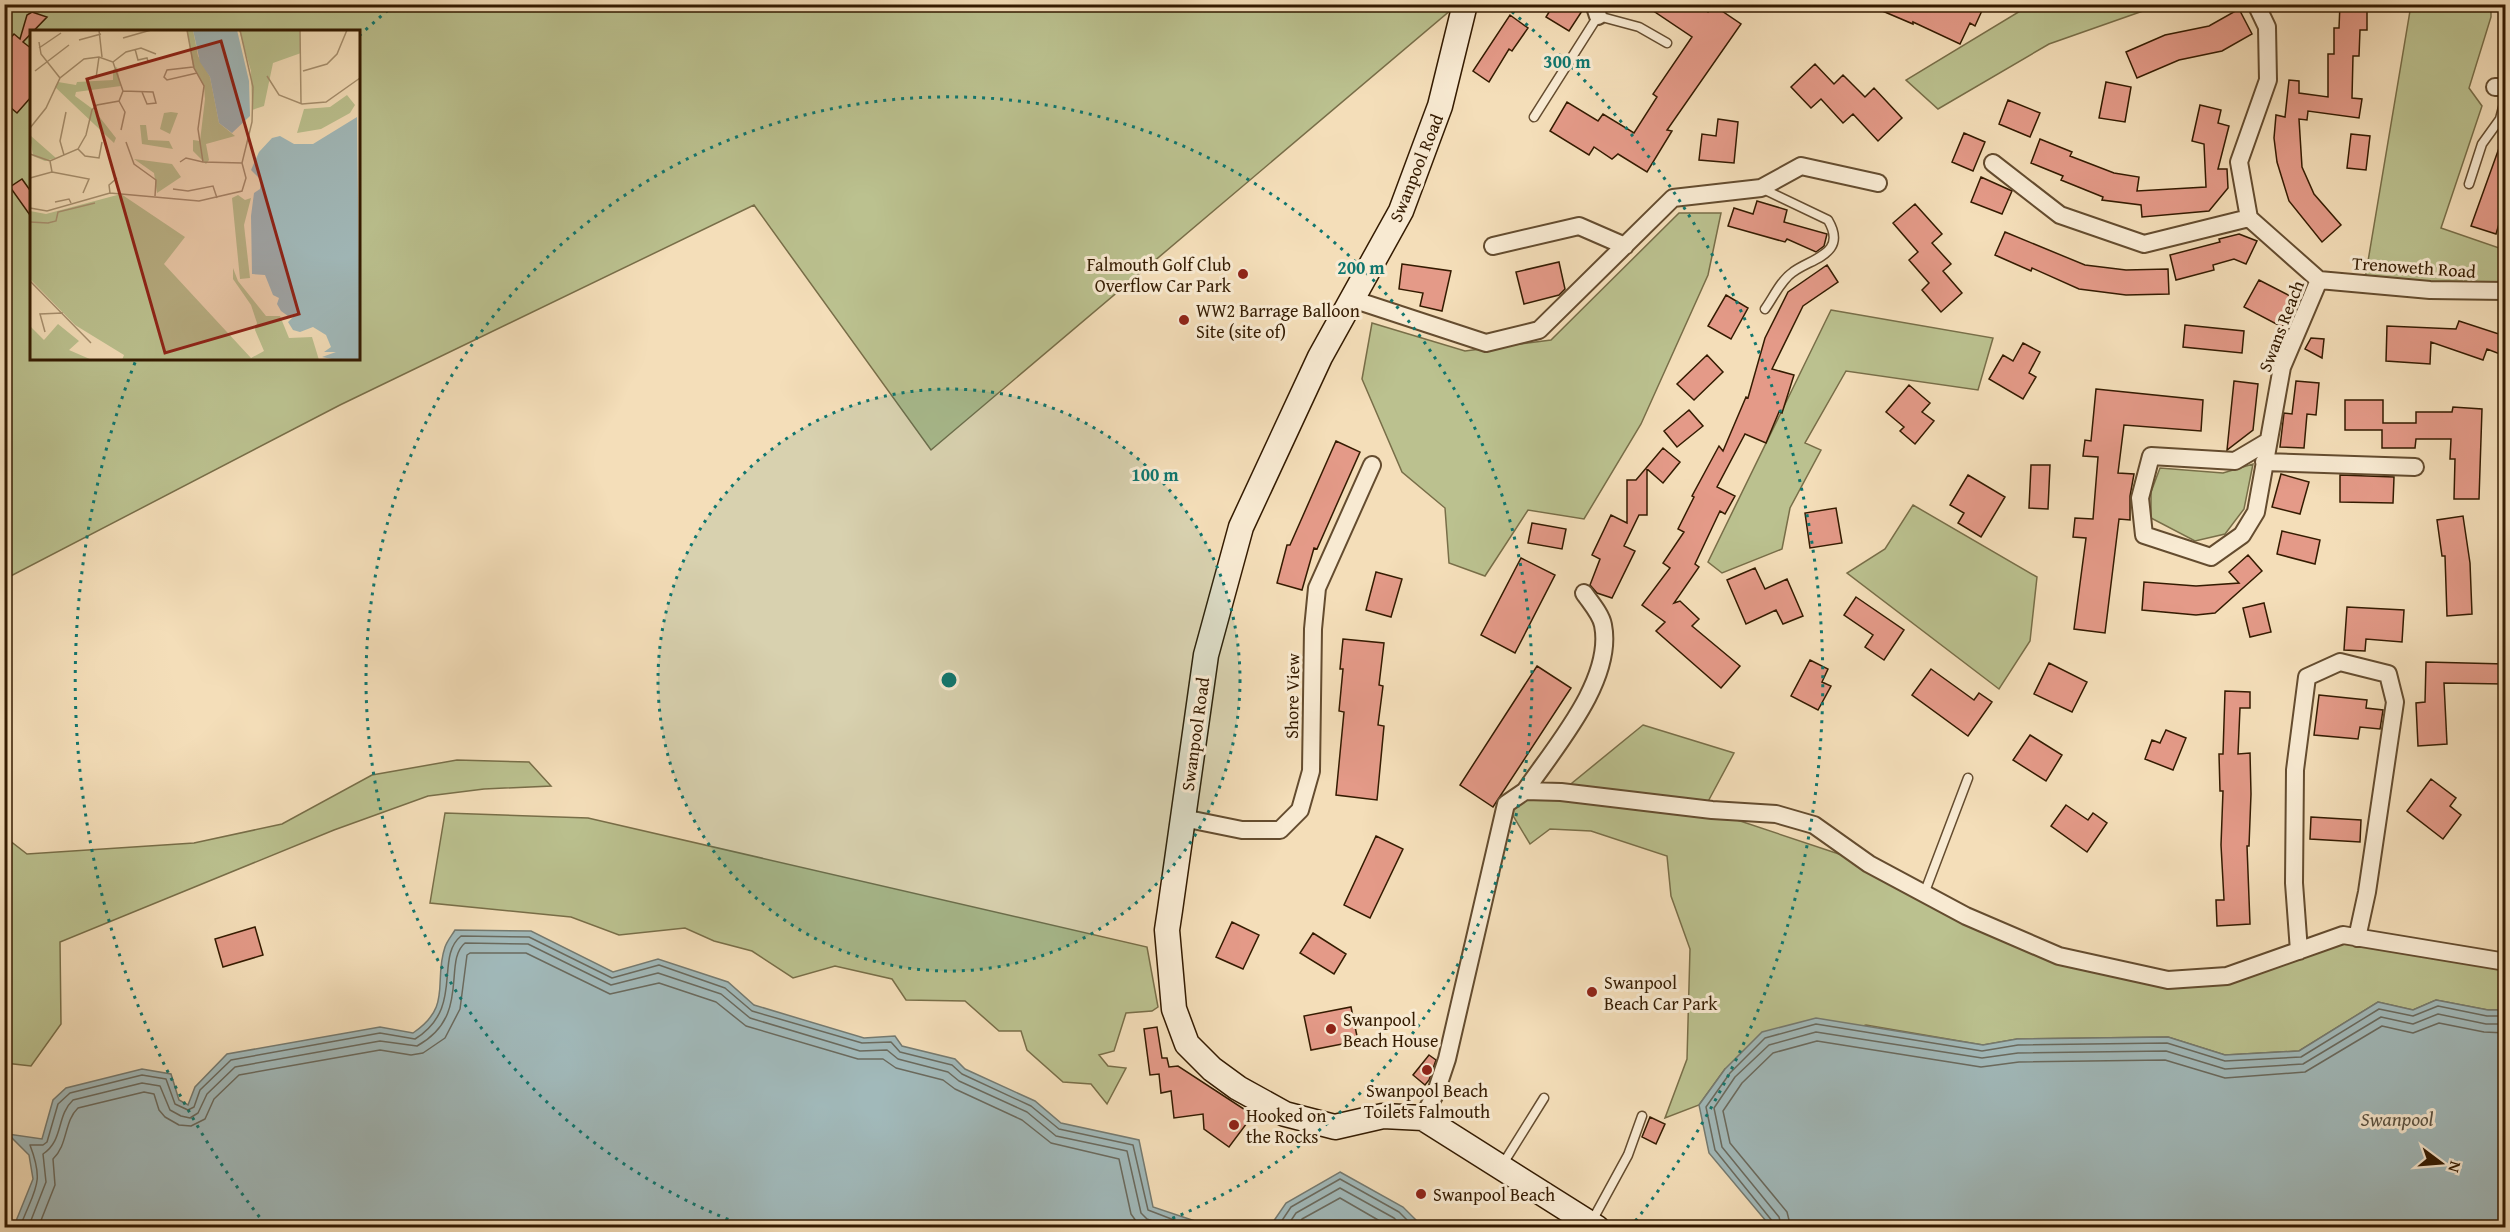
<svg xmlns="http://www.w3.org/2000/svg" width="2510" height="1232" viewBox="0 0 2510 1232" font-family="'Gentium Book Plus',serif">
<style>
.green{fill:#bbc18f;stroke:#786e48;stroke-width:1.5;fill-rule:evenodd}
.water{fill:#a1b9ba;stroke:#757a70;stroke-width:1.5}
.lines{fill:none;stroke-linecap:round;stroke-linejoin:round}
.shore{stroke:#6a6a5e;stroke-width:1.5}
.building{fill:#e49a88;stroke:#341b01;stroke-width:1.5}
.lane-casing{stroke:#644c2f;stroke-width:11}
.street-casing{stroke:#644c2f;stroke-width:20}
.secondary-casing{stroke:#341b01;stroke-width:27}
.lane{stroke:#f8ead2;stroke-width:8}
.street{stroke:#f8ead2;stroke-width:16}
.secondary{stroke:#f8ead2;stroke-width:24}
.ring{fill:none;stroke:#0f766e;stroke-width:3;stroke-dasharray:3 6}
.poi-dot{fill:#8f2418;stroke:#f8ead2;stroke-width:2}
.labels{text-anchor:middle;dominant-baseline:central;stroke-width:6;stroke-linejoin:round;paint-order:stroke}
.street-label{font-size:18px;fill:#341b01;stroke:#f8ead2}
.poi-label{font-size:18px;fill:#341b01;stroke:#f8ead2;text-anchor:start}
.water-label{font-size:20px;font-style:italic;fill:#5a5242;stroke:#f8ead2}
.inset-road{fill:none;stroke:#a7906f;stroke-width:1.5}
.view{fill:#8f2418;fill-opacity:0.15;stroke:#8f2418;stroke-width:3}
.inset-edge{fill:none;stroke:#341b01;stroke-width:3}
.centre{fill:#0f766e;stroke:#f8ead2;stroke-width:3}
.ring-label{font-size:18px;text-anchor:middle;font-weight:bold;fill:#0f766e;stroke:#f8ead2;stroke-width:6;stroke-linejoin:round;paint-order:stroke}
</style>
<rect width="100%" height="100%" fill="#f4deb9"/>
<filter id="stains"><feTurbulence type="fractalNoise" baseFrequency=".00333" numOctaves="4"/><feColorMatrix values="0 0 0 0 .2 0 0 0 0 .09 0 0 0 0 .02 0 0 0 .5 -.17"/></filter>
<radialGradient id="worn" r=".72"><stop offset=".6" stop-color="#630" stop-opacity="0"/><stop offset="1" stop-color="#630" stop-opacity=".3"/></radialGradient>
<!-- green -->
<path class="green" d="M5,5H1453L1452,9L931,450L754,205L340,405L5,579ZM32,32H358V358H32Z
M2030,5H2160L2049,44L1938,109L1906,80Z
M2411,5H2491V17L2469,88L2482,106L2441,228L2505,250V287L2365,279Z
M1679,213H1721L1708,275L1641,424L1584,519L1528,510L1485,576L1449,563L1445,508L1402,472L1362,379L1372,323L1465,351L1551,340Z
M1831,310L1993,338L1978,390L1846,371L1805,443L1821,450L1790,508L1782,549L1722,573L1708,562Z
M2253,464L2244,509L2225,534L2195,541L2151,518V492L2160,468L2223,473Z
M1913,505L2037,577L2030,641L1999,689L1847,573L1885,549Z
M1643,725L1734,753L1704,809L1869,864L2059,956L2168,980L2227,976L2357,938L2505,962V1010H2488L2436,1000L2413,1010L2378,1002L2299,1051L2225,1055L2168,1037L2017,1039L1983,1045L1866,1025L1725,1069L1699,1105L1665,1118L1687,1059L1690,949L1671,896L1667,856L1591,831L1550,829L1530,844L1506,804L1525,791L1561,792Z
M457,760L529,762L551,786L484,789L428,796L334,830L60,942L61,1024L31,1066L5,1063V837L27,854L194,843L282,824L372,775Z
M445,813L588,818L1147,947L1158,1007L1152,1011L1126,1013L1114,1051L1099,1055L1108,1066L1126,1068L1107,1104L1091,1084L1063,1082L1027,1050L1021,1031H999L965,1001L906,1000L892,979L835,966L793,978L752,951L714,941L685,928L619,935L571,917L430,903Z"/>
<!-- water -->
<path class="water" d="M455,930L531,931L613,972L658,959L728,982L754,1005L864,1038L895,1036L902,1046L955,1059L965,1069L1035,1101L1061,1123L1139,1140L1153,1207L1213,1227H5V1212L9,1221H16L33,1179L29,1155L8,1134L42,1139L53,1100L66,1088L142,1069L171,1074L179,1100L188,1105L195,1087L227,1054L380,1027L413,1033C453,1006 433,982 445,947C447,941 452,935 455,930Z
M2436,1000L2488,1010H2505V1227H1771L1709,1153L1699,1105L1725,1069L1762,1032L1816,1018L1983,1045L2017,1039L2168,1037L2225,1055L2299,1051L2378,1002L2413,1010Z
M1340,1172L1403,1207L1423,1227H1263L1271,1225L1286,1203Z"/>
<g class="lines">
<!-- shore -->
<path class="shore" d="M4,1225L16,1227L22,1222C36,1187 44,1182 30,1145H43L47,1142L58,1104L70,1093L142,1075L166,1079L175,1104L188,1110L194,1107L200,1090L231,1060L380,1033L415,1039C465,1008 434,958 461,936L529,937L612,978L659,965L725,988L752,1011L862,1043L891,1042L900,1052L952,1065L962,1074L1031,1106L1059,1129L1133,1145L1148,1210L1195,1228
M28,1228L46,1182L43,1154C64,1140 56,1116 73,1100L142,1083L160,1086L170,1110L181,1116L190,1118L198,1113L207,1094L235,1067L380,1041L417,1046C472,1016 442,962 465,943L528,944L611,985L658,973L721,994L750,1018L860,1051L887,1050L898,1059L948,1072L959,1081L1027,1112L1056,1136L1127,1151L1141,1213L1147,1219L1172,1228
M38,1228L55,1185L53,1159C68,1145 64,1121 78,1108L144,1092L154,1094L159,1110L165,1117L179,1125L191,1126L205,1119L214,1099L239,1075L380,1050L411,1055L423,1053L445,1038L460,1009L467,955L470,953H526L610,994L659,983L716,1002L746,1026L858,1059H883L896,1068L943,1080L955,1089L1022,1120L1051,1143L1119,1159L1131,1214L1136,1221L1144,1228
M1277,1228L1291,1207L1340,1179L1399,1212L1415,1228
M1286,1228L1296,1213L1340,1188L1394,1218L1404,1228
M1297,1228L1302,1219L1340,1198L1392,1228
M1775,1228L1773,1222L1715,1150L1706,1107L1730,1073L1765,1038L1816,1024L1982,1051L2018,1045L2167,1043L2225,1061L2301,1057L2379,1009L2413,1016L2438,1006L2487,1016H2506
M1782,1228L1779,1217L1722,1147L1714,1108L1735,1077L1769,1045L1816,1032L1982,1058L2018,1053L2166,1051L2225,1069L2303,1064L2381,1017L2413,1024L2438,1014L2486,1024H2506
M1791,1228L1787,1212L1730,1143L1723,1111L1742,1083L1773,1053L1817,1041L1981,1067L2019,1062L2165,1060L2225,1078L2305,1072L2382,1026L2413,1033L2439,1023L2484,1032L2506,1033"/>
</g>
<!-- building -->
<path class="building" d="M1554,4H1584V8L1569,31L1546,17Z
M1643,4H1696L1708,12L1713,5L1741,24L1667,130L1672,131L1647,172L1618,154L1612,159L1594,147L1589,155L1550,131L1567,102L1598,121L1603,114L1634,133L1657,97L1653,94L1692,37Z
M1866,4H1985L1975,26L1970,23L1960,44L1913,22V24Z
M2340,4H2367V30H2360L2359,56H2353L2352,98L2362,99L2359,118L2308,111L2307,120L2299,119L2302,167L2314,194L2341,225L2322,242L2289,201L2277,162L2274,138L2276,115L2285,117L2289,80L2299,81V93L2328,97V54H2334V28H2339Z
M2239,9L2252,34L2222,51L2179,60L2137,78L2126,52L2165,35L2209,26Z
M32,12L47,17L23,42L32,49V96L17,113L4,102V45L14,34L20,39L27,15Z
M1510,15L1528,28L1512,51L1509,49L1489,82L1473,71Z
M1815,64L1834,84L1843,75L1865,97L1874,88L1902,118L1878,141L1853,114L1843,123L1821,99L1811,108L1791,87Z
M2106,82L2131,87L2125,122L2099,118Z
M2008,100L2040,113L2030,137L1999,124Z
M2200,105L2221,110L2218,123L2229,126L2218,169H2227L2228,188L2209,211L2142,217L2141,205L2102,200L2103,197L2061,180L2063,176L2031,163L2040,139L2072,152L2070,156L2114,173L2139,177L2137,191L2206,187L2204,144L2192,141Z
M1718,119L1738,122L1734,163L1699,160L1702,134L1716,136Z
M1964,133L1985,142L1973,171L1952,162Z
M2351,134L2370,136L2366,170L2347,168Z
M2503,137H2505V204L2496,234L2471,226Z
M1981,177L2012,191L2002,214L1971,202Z
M22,179L32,193V218L10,187Z
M1757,201L1787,210L1784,222L1827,234L1824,246L1816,252L1787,239L1785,242L1728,226L1734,208L1753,214Z
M1915,204L1942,234L1932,243L1951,264L1943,271L1962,293L1941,312L1922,290L1929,283L1909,260L1918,252L1893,223Z
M2005,232L2085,265L2126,270L2168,269L2169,294L2126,295L2079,289L2032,268L2031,271L1995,255Z
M2239,234L2257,241L2246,264L2234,259L2213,265L2214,270L2176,280L2170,255L2220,242L2219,239Z
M1559,262L1565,289L1559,295L1524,304L1516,272Z
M1402,264L1451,271L1442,311L1420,306L1423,293L1399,289Z
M1827,265L1838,282L1803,306L1772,369L1794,375L1782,413L1779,412L1766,443L1745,434L1717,487L1735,496L1725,514L1720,511L1695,564L1699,567L1674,603L1680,601L1699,619L1692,626L1740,666L1721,688L1656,631L1665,622L1642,605L1670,568L1663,563L1684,532L1678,529L1694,497L1692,496L1719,446L1723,451L1746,397L1748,398L1765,338L1788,292Z
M2259,280L2296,299L2282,327L2244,307Z
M1726,295L1748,308L1731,339L1708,326Z
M2459,321L2505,336V356L2487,349L2483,360L2431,342L2430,364L2386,361L2387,326L2456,329Z
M2185,325L2244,331L2242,353L2183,347Z
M2311,338L2324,339L2322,358L2305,349Z
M2023,343L2040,352L2029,373L2036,377L2023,399L1989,379L2003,355L2013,361Z
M1707,355L1723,372L1694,400L1677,384Z
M2234,381L2258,384L2253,430L2227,450Z
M2296,381L2319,383L2316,415L2307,414L2304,448L2280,447L2284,413L2292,414Z
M1909,385L1930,403L1922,412L1934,421L1915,444L1900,431L1904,427L1886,412Z
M2096,389L2203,400L2201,431L2124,425L2118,473L2134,474L2130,496V520L2119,519L2105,633L2074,629L2086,538L2073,537L2075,518L2093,519L2098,457L2083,456L2085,440L2091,441Z
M2345,400H2383V423H2416V412H2452L2453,407L2482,409L2479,499H2454L2455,459H2450L2451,439H2416L2415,448H2382V430H2345Z
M1689,410L1703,426L1677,447L1664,431Z
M1336,441L1360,452L1317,549L1314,548L1302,590L1277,583L1287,545H1290Z
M1663,448L1680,462L1663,483L1647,469V515H1639L1624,546L1635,551L1612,598L1597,593L1590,585L1600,559L1592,555L1611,515L1627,523V480H1636Z
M2031,465H2050L2048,509L2029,508Z
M2281,474L2309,482L2300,514L2272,507Z
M1968,475L2005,497L1981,537L1958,523L1964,513L1950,505Z
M2340,475L2394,477L2393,503L2340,502Z
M1836,508L1842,543L1810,548L1805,513Z
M2463,516L2470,563L2472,614L2447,616L2445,556H2442L2437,520Z
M1532,523L1566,529L1562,549L1528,543Z
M2282,531L2320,540L2315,564L2277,554Z
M2248,555L2262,571L2215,613L2196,615L2142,610L2144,582L2196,586L2239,583L2229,572Z
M1521,558L1555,575L1515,653L1481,635Z
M1755,568L1765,589L1787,579L1803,616L1783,624L1776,610L1746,624L1727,580Z
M1376,572L1402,579L1391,617L1366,610Z
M1856,597L1904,630L1884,660L1865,647L1873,635L1844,615Z
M2264,603L2271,632L2250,637L2243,608Z
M2347,607L2404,610L2402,642L2366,639L2365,651L2344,650Z
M1343,639L1384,643L1379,685L1383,686L1378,725L1384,726L1377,800L1336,795L1344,712L1339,711L1343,669H1340Z
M1810,660L1828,669L1822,682L1831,686L1818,710L1791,696Z
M2426,662L2505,664L2504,684L2444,683L2447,744L2418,746L2416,703L2425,702Z
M2049,663L2087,682L2072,712L2034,694Z
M1537,666L1571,688L1493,807L1460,785Z
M1931,669L1974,700L1979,693L1992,702L1968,736L1912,695Z
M2225,691L2250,692V708H2240L2238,754L2250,753L2251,794L2249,846H2247L2250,924L2217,926L2216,900H2224L2221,845L2223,791H2220L2219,754H2223Z
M2319,695L2367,700L2366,708L2383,710L2380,729L2360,727L2358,739L2314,735Z
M2166,730L2186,738L2173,770L2145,759L2152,740L2160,743Z
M2030,735L2062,755L2046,781L2013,760Z
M2431,779L2456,798L2450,806L2461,815L2443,839L2407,811Z
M2066,805L2088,820L2093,813L2107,823L2087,852L2051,826Z
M2311,817L2361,820L2360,842L2310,839Z
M1376,836L1403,849L1370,918L1344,905Z
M1232,922L1259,935L1243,969L1216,957Z
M255,927L263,955L223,967L215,939Z
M1313,933L1346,954L1334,974L1300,953Z
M1351,1007L1358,1041L1311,1050L1304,1016Z
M1157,1027L1162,1058H1167L1169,1067L1178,1066L1253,1115L1229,1147L1204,1129L1203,1114L1174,1118L1171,1091L1161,1093L1159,1074L1150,1075L1144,1029Z
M1429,1055L1436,1060L1429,1080L1425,1085L1413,1075Z
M1650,1117L1665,1124L1656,1144L1642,1137Z"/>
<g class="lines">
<defs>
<path id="lane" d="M1534,117L1598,16L1639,27L1667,43
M2469,184L2482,144L2500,119L2506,96
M1761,188L1828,220C1848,254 1812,258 1793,272C1781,280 1773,298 1765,309
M1924,894L1968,778
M1501,1167L1544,1098
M1592,1221L1628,1155L1642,1116"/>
<path id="street" d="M1594,4L1598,16
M2256,4L2267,27L2268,80L2239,162L2249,218L2319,280
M2495,87H2506
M1993,163L2060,215L2144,244L2249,218
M1493,246L1579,226L1625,246
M2319,280L2430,290L2506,291
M1352,299L1486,343L1539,330L1673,198L1761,188L1801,166L1878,183
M2267,442L2235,461L2151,456L2140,498L2144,535L2211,557L2242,535L2256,512L2282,367L2319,280
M2264,462L2415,467
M1525,791C1555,747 1614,680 1603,625C1601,614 1590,602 1584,593
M1183,818L1242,830H1280L1300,810L1311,771L1313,629L1317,588L1372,465
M2299,951L2294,883L2295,770L2307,677L2340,662L2388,674L2395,702L2367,892L2357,938
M1423,1118L1436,1092L1447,1059L1506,804L1525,791L1561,792L1712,810L1776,814L1814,825L1869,864L1966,916L2059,956L2168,980L2227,976L2343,935L2506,962"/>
<path id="secondary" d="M1465,4L1440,106L1401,211L1320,357L1241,527L1206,655L1170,910L1167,930L1174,1009L1187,1044L1212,1069L1238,1088L1285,1114L1335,1127L1383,1116L1423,1118L1597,1228"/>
</defs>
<!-- lane casing -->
<use href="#lane" class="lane-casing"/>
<!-- street casing -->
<use href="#street" class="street-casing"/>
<!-- secondary casing -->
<use href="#secondary" class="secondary-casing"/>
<!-- lane -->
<use href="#lane" class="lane"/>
<!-- street -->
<use href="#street" class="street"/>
<!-- secondary -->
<use href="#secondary" class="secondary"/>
</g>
<!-- distance rings -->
<circle cx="949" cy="680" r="291" fill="#0f766e" fill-opacity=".12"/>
<g class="ring">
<circle cx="949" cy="680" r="291"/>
<path d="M745 1226A583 583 0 1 1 1153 1226"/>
<path d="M265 1224A874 874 0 0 1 136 360M359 36A874 874 0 0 1 393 6M1505 6A874 874 0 0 1 1633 1224"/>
</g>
<!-- markers -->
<g class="poi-dot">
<circle cx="1243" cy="274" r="6"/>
<circle cx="1184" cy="320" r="6"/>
<circle cx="1592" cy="992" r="6"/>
<circle cx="1331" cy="1029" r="6"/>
<circle cx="1427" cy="1070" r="6"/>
<circle cx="1234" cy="1125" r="6"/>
<circle cx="1421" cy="1194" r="6"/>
</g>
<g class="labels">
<!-- street labels -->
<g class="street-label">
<text transform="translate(1416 168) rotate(-68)">Swanpool Road</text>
<text transform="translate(2414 267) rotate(4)">Trenoweth Road</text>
<text transform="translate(2281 326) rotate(-69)">Swans Reach</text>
<text transform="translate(1292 696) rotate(-89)">Shore View</text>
<text transform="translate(1195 734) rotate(-82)">Swanpool Road</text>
</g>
<!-- poi labels -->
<g class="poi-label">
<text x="1231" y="264" text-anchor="end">Falmouth Golf Club<tspan x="1231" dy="21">Overflow Car Park</tspan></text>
<text x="1196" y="310">WW2 Barrage Balloon<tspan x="1196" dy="21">Site (site of)</tspan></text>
<text x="1604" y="982">Swanpool<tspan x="1604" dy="21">Beach Car Park</tspan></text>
<text x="1343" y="1019">Swanpool<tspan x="1343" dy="21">Beach House</tspan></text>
<text x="1427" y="1090" text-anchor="middle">Swanpool Beach<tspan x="1427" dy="21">Toilets Falmouth</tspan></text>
<text x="1246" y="1115">Hooked on<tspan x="1246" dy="21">the Rocks</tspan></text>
<text x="1433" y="1194">Swanpool Beach</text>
</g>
<!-- water labels -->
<g class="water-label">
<text x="2397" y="1118">Swanpool</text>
</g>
</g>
<!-- overview -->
<g transform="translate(30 30)">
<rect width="330" height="330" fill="#f4deb9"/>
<path d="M157,0H163L168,26L180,47L189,93L205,106L176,114L179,130L176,134L163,121V110L170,111L175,69L174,56L163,37ZM209,0H270L271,23L243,33L234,76L222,80L221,41ZM87,37L91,56L46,62L45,66L64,80L86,108L84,113L25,57L28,52L46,55L47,52L83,50V40ZM317,65L325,75L320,83L291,99L267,103L274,79L300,77ZM141,82L148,83L140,104L130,99L134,83ZM110,95H116L118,110L139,111L143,119L112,114ZM0,106H1L26,128L15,131L3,126ZM104,129L142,134L151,147L127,163L124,143ZM91,164L155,207L134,234L221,328L234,321L225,300L227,293L221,275L203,249V238L208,251L236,286H250L259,308L282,307L289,330H92L94,325L45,295L0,249V181L16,184ZM208,165L215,170L221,168L214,195L220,248L210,249L202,168ZM0,288L1,297L14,310L28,294L49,311L39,320L62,330H0Z" fill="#bbc18f"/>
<path d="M163,0H207L219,51L220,86L202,103L189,93L180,47L170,32ZM327,87L330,330H307L292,327L306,322H294L301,317L296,305L283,297L270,302L263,300L258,292L267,283L258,286L251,281L247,274L249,268L243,265L235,245L222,244L221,186L224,163L230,159L231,150L221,140L229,122L242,108L250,106L264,114H283Z" fill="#a1b9ba"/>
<path class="inset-road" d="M69,0L72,27M157,0L164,38L174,56L168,99L173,132L212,133M270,0L271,73M93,8L121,0M49,10L71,4M9,12L11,24L30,48M9,18L31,3M105,19L108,30L117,28L118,31M83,32L96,22L111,18L126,24M163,37L137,40L134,47L137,50L167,43M5,41L39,15M273,41L297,34L307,24L317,0M237,46L249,65L272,74L296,72L330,48M66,48L69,27M93,61L123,62L126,73L117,74L112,62M89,71L95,82L91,100M0,98L16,78L30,48L54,29L69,27L83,32L93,61M96,112L104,134L126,150L125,166M48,119L55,126L69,128L72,112M0,124L20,131L48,119L56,105L62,80L67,75L89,71L93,61M34,125L30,111L36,82M150,132L156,128L173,132M22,142L59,149L53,163M0,148L22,142L20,131M143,159L158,161L183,156L187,168M80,163L79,155L87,148M25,172L39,169L41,173M0,178L17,181L80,163L169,171L212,161L216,148L212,133L222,92L223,57L210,0M0,192L18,193L26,191L28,182L65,173M0,251L61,313M15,302L10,284L33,283"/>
<path class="view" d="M191,11L269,284L135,323L57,49Z"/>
<rect width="330" height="330" class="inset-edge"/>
</g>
<circle cx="949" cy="680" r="9" class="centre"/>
<g class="ring-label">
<text x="1567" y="68">300 m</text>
<text x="1361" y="274">200 m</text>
<text x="1155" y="481">100 m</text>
</g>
<!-- margin -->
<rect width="2510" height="1232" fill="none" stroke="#f4deb9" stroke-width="24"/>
<rect x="6" y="6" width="2498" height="1220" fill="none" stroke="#341b01" stroke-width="3"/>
<rect x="12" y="12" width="2486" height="1208" fill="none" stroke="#341b01" stroke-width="1.5"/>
<!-- north arrow -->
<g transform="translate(2441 1163) rotate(106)" stroke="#f8ead2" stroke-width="4.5" paint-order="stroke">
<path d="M0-4.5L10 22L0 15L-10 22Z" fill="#341b01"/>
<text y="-9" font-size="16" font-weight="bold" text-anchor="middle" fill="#341b01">N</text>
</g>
<rect width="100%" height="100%" filter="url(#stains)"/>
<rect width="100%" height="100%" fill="url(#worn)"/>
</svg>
